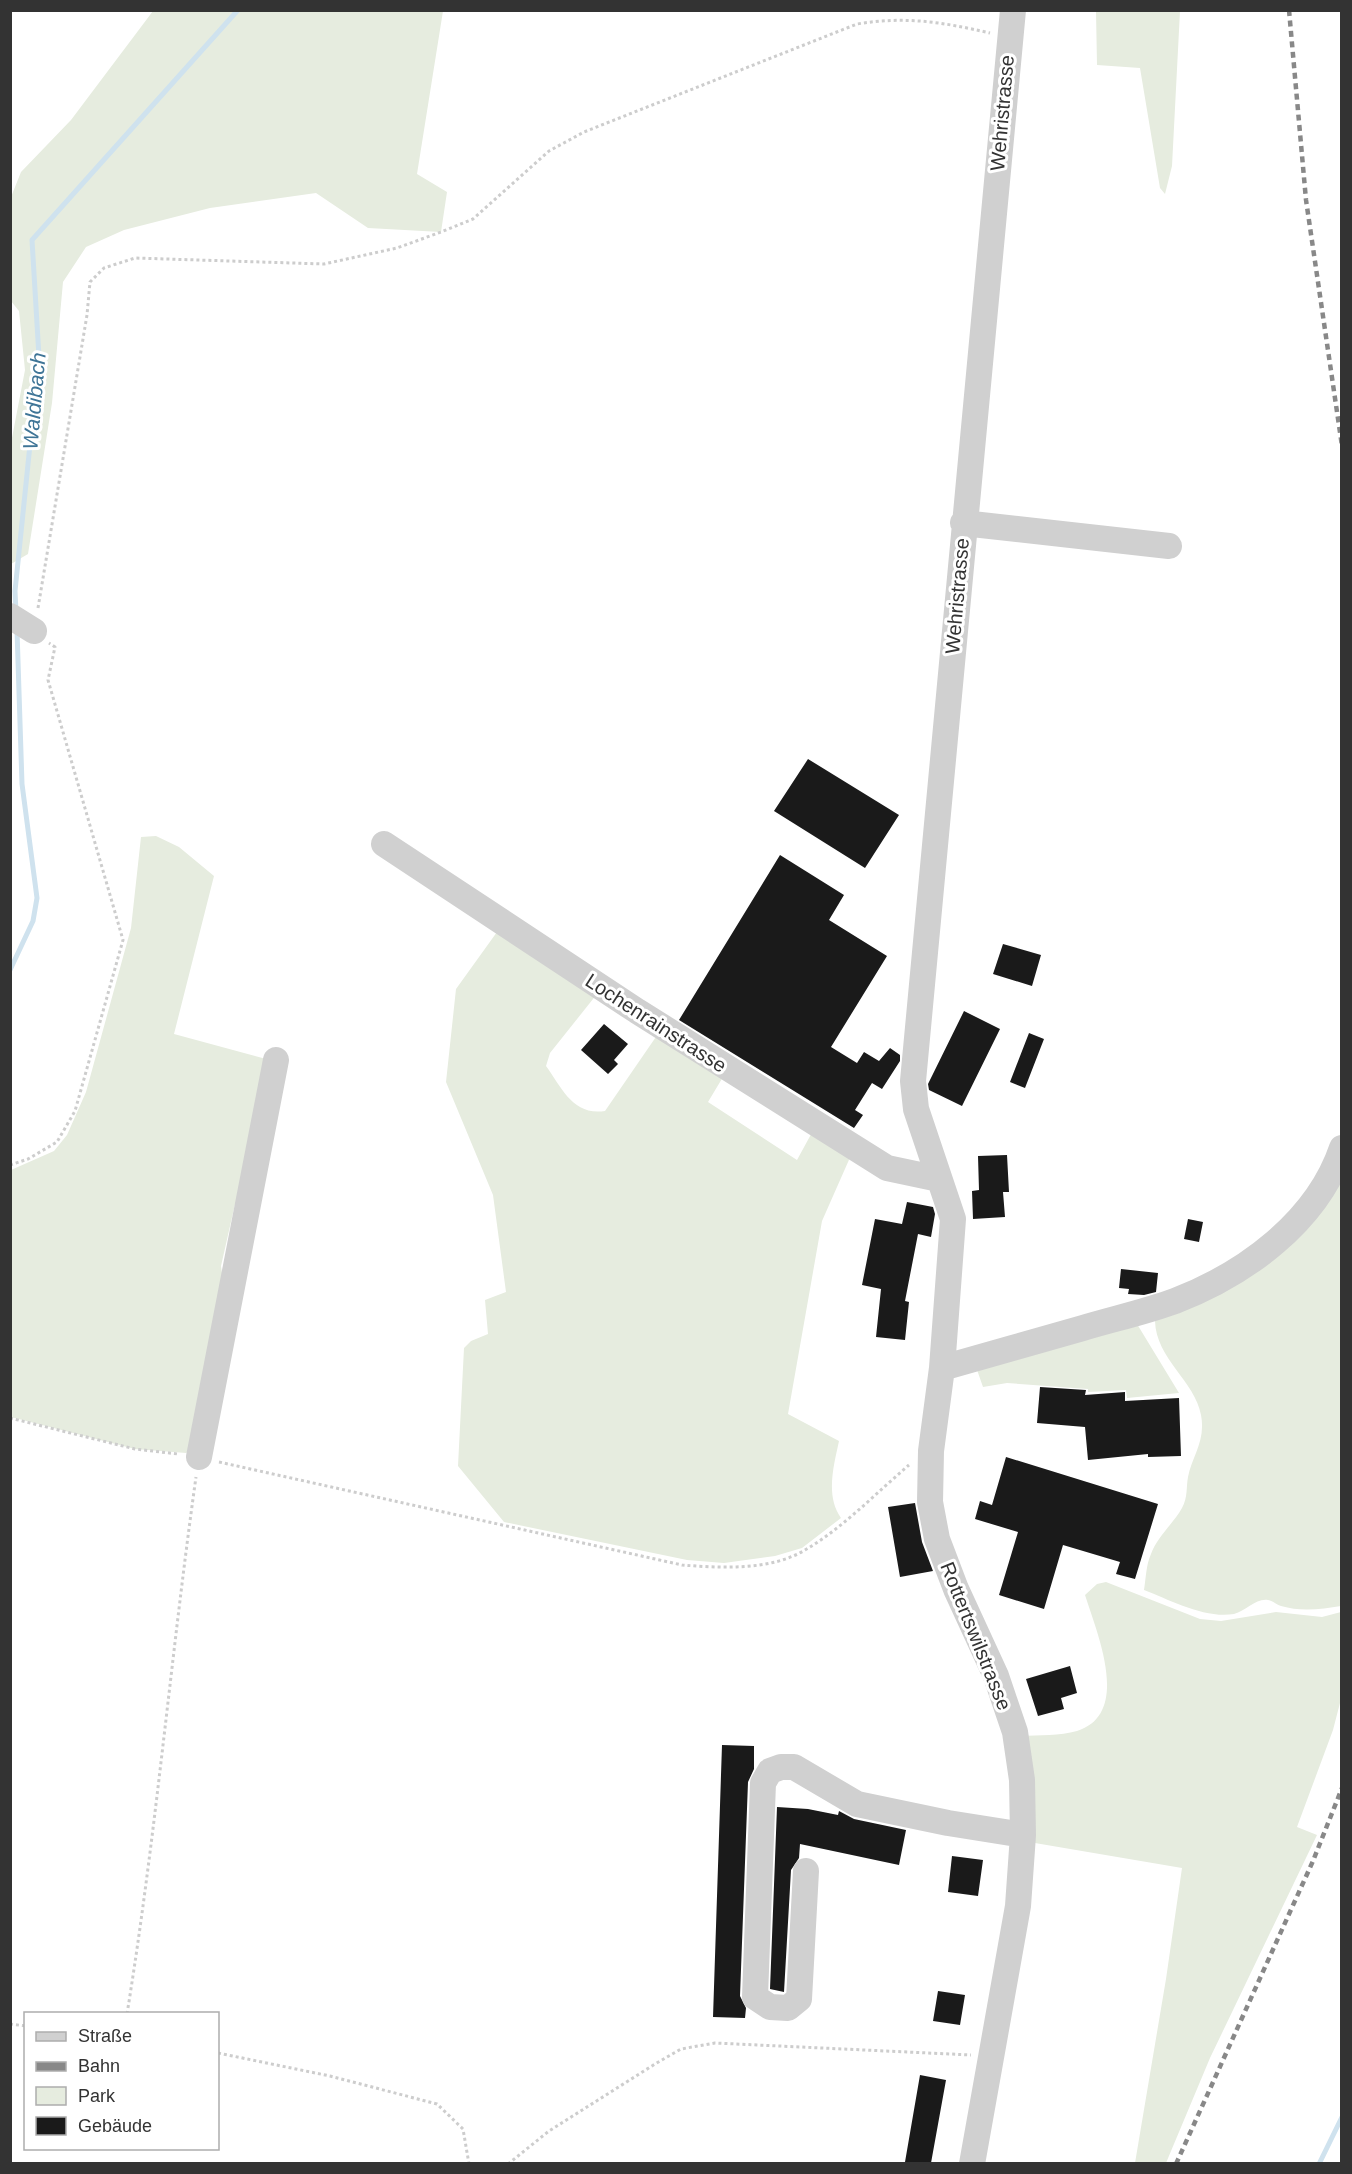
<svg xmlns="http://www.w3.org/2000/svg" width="1352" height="2174" viewBox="0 0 1352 2174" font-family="Helvetica,sans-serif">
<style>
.green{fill:#e6ecdf}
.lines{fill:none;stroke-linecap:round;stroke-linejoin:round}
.stream{stroke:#cfe2ee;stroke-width:5}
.building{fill:#1a1a1a}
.path{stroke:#cdcdcd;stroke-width:3;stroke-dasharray:3 3;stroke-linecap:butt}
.minor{stroke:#d0d0d0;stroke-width:26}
.rail{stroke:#888;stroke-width:4.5;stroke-dasharray:6 4.5;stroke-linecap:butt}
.labels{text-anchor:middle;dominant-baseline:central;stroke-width:6;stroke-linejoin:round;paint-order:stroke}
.street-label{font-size:20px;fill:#333;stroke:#fff}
.water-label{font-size:21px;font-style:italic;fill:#3f7597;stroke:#fff}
</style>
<rect width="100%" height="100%" fill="#fff"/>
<!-- green -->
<path class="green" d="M153,11H443L417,174L447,192L441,232L368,228L316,193L210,208L124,230L86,247L63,282L52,403L28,554L11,564V443L25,370L19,311L11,301V197L21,172L71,120Z
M1096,11H1180L1172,166L1165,194L1160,188L1140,68L1097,65Z
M156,836L179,847L214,876L174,1034L270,1060L244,1190L235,1204L221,1266L225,1294L193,1449L186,1453L135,1449L11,1417V1170L54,1151L67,1135L86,1092L131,928L141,837Z
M497,932L597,994L550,1053L546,1066C562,1088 573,1116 605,1111L660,1031L726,1072L708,1102L797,1160L815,1127L852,1153L822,1221L788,1414L839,1441C834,1465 825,1496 841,1518L802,1548L775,1556L724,1563L687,1560L504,1522L458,1466L464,1348L471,1341L488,1334L485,1300L506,1292L493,1195L446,1082L456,989Z
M1341,1164V1606C1322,1609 1301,1612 1281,1606C1277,1605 1273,1601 1268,1600C1256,1598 1246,1611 1234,1614C1205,1619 1170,1600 1144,1590C1146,1578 1146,1565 1151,1554C1157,1537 1173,1524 1182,1508C1188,1497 1186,1488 1188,1477C1192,1456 1206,1441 1201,1415C1195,1381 1156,1359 1155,1321L1228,1282Z
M1137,1324L1179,1393L1127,1398L1126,1390L1088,1392V1389L1007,1383L983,1387L976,1367Z
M1106,1582L1200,1619L1221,1621L1276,1612L1322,1617L1341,1612V1699L1333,1730L1297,1827L1317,1835L1210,2058L1166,2163H1135L1166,1979L1182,1868L1029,1842L1021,1736C1039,1735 1060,1736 1077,1731C1132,1714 1097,1633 1085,1595L1097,1584Z"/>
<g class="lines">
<!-- stream -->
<path class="stream" d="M16,612L15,591L39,357L32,240L238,10
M10,970L33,921L37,898L22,784L17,630
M1319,2164L1342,2117"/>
</g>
<!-- building -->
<path class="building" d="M808,759L899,815L865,868L774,811Z
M780,855L844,895L829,920L887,956L831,1047L857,1063L864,1052L879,1061L890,1048L900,1055V1061L882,1089L872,1083L855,1110L863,1115L854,1128L679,1020Z
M1003,944L1041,955L1032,986L993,974Z
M964,1011L1000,1029L962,1106L929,1090L928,1084Z
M604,1024L628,1044L614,1060L618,1064L608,1074L581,1050Z
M1029,1033L1044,1039L1025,1088L1010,1082Z
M1007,1155L1009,1192H1003L1005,1217L973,1219L972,1191L979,1190L978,1156Z
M907,1202L933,1207L935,1214L931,1237L918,1234L905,1301L909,1302L905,1340L876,1337L881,1289L862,1285L875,1219L902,1224Z
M1188,1219L1203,1222L1199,1242L1184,1239Z
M1121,1269L1158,1273L1156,1292L1144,1295L1128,1294L1129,1289L1119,1288Z
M1040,1387L1086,1390L1085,1395L1125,1392V1401L1179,1398L1181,1456L1148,1457V1454L1088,1460L1085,1427L1037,1423Z
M1006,1457L1158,1504L1135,1579L1116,1574L1120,1562L1063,1545L1044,1609L999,1595L1018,1532L975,1519L980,1501L992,1505Z
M915,1503L922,1542L933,1571L900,1577L888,1507Z
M1070,1666L1077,1693L1061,1698L1064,1709L1038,1716L1026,1679Z
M722,1745L754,1746V1769L748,1782L740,1996L746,2008L745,2018L713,2017Z
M777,1807L808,1809L838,1815L839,1811L854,1819L906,1830L899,1865L800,1844L799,1858L791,1870L784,1992L770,1989Z
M952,1856L983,1860L978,1896L948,1892Z
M938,1991L965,1995L960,2025L933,2021Z
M920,2075L946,2080L931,2163L905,2162Z"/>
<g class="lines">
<!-- path -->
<path class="path" d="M38,608L87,315L90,282L104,268L135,258L324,264L397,248L441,232L473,219L549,151L584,132L857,24C906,16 942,22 990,33
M10,1165L28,1159L57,1142L75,1111L123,940L48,680L55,647L49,643
M10,1418L135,1449L178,1454
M219,1462L682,1565C721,1568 770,1571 805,1550C843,1528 876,1493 909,1465
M127,2014C156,1835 171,1655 196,1477
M10,2024L26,2026
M218,2053L330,2076L437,2104L463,2129L469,2164
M508,2164L549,2131L655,2064L681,2049L715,2043L971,2055"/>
<!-- minor -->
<path class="minor" d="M963,523L1169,546
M10,616L34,631
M384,844L637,1011L887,1168L939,1179
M942,1368C989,1355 1036,1341 1083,1328C1113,1319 1145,1312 1175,1301C1245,1274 1317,1222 1342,1148
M199,1457L276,1060
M806,1871L799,1999L788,2008L770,2007L755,1997L763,1783L770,1771L781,1767H794L857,1804L948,1823L1023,1835
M972,2164L1018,1906L1023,1835L1022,1780L1015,1732L996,1676L956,1589L937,1539L930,1502L931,1451L942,1368L953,1219L916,1109L913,1081L1013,10"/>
<!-- rail -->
<path class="rail" d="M1289,10L1306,200L1342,446
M1176,2164L1313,1861L1342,1788"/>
</g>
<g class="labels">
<!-- street labels -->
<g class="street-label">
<text transform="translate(1002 113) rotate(-85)">Wehristrasse</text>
<text transform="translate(957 596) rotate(-85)">Wehristrasse</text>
<text transform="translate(656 1023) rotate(33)">Lochenrainstrasse</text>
<text transform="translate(976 1636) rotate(68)">Rottertswilstrasse</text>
</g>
<!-- water labels -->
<g class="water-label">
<text transform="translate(34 401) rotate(-85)">Waldibach</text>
</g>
</g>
<!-- border -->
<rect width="1352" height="2174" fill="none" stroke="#333333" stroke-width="24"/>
<!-- legend -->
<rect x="24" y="2012" width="195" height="138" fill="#ffffff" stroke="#adadad" stroke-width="1.5"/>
<rect x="36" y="2032" width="30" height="9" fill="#d0d0d0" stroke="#adadad" stroke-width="1.5"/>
<text x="78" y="2042" font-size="18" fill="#333333">Straße</text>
<rect x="36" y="2062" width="30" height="9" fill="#888888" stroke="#adadad" stroke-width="1.5"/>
<text x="78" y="2072" font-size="18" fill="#333333">Bahn</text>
<rect x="36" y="2087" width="30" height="18" fill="#e6ecdf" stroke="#adadad" stroke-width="1.5"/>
<text x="78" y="2102" font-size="18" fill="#333333">Park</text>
<rect x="36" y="2117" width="30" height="18" fill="#1a1a1a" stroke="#adadad" stroke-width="1.5"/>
<text x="78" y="2132" font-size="18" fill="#333333">Gebäude</text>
</svg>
